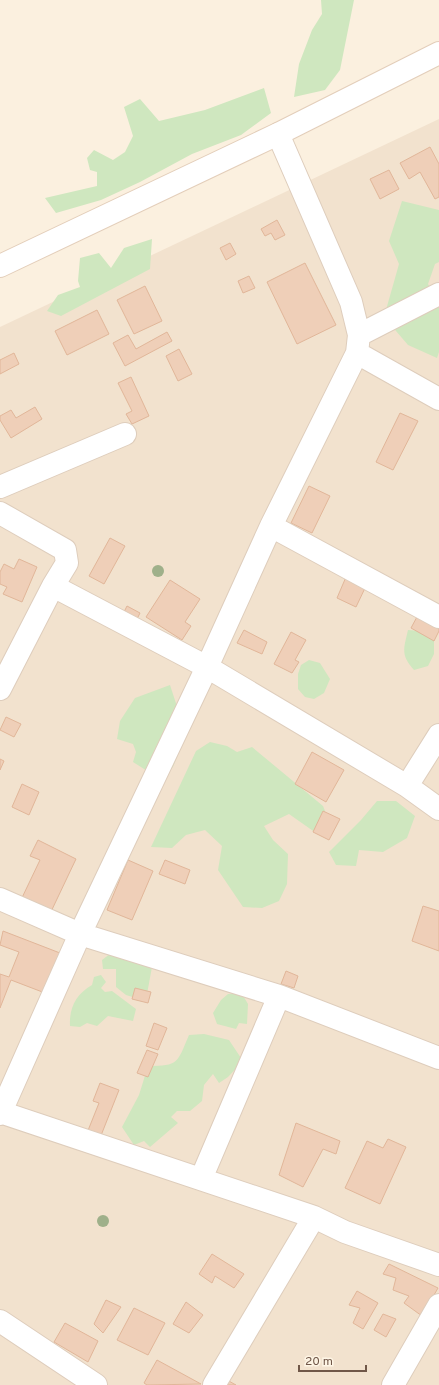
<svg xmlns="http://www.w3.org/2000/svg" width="439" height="1385" viewBox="0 0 439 1385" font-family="Overpass,sans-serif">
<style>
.residential{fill:#f2e2ce}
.green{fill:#cfe7bf}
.building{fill:#efcfb8;stroke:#e1b699}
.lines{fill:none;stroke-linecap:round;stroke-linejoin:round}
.street-casing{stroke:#decdbc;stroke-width:24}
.secondary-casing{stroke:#e3ceba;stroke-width:24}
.street{stroke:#fff;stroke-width:22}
.secondary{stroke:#fff;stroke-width:22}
.tree{fill:#9fb08a}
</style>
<rect width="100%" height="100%" fill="#fbf0df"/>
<!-- residential -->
<path class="residential" d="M439,119V1385H0V327Z"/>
<!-- green -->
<path class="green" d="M321,0H354L340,70L325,90L294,97L299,64L312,30L322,14Z
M264,88L271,113L241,135L192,154L140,182L101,200L56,213L45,198L97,186V172L90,170L87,158L94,150L113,160L125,152L133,136L124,107L140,99L159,121L205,110Z
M402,201L439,210V262L435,264L428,284L439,302V352L437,358L408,345L384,317L399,264L389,241Z
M152,239L150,269L61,316L47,311L58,295L80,287L78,281L80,258L99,253L111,268L124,248Z
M408,630L421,631L434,640V654L428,666L414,670C400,655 404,648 408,630Z
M309,660L320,663L330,679L324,693L314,699L305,697L298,689V674L301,665Z
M170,685L186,734L173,767L160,779L133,762L136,752L133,744L117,739L120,721L135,698Z
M210,742L227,746L237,752L252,747L323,806L329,821L316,833L289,814L264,826L273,840L288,854L287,884L279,901L262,908L243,907L218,870L222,846L205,830L186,835L172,848L151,847L196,751Z
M377,801H396L415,816L407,838L383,852L359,850L356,866L336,865L329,852L361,820Z
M119,947L152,967L147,994L139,999L126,995L116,987V969H103L102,960Z
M101,975L106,982L101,988L105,992L112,991L136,1009L133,1021L108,1016L97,1026L87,1023L80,1027L70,1026C69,1008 76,994 92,985L94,977Z
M228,994H242L248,1004L247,1024L239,1023L236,1029L217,1024L213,1013L221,1000Z
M204,1034L229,1040L243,1061L228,1077L219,1083L213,1074L204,1085L202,1101L190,1111H177L171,1117L178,1123L150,1147L144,1141L134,1145L122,1127L139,1095L148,1066C179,1066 177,1063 189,1035Z"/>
<!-- building -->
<path class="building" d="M430,147L439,164V197L435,199L420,172L409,179L400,163Z
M389,170L399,189L380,199L370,179Z
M277,220L285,235L275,240L271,233L265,236L261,229Z
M230,243L236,254L226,260L220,248Z
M305,263L336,325L297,344L267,282Z
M249,276L255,288L243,293L238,281Z
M145,286L162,321L134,334L117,300Z
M97,310L109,334L67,355L55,331Z
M167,332L172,341L125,366L113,343L128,335L136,349Z
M179,349L192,374L178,381L166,356Z
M14,353L19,364L0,374V360Z
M131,377L149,416L132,424L126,414L132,411L118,383Z
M35,407L42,419L11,438L0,420V416L11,410L16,418Z
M400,413L418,421L393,470L376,462Z
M309,486L330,496L312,533L291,523Z
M110,538L125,546L104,584L89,576Z
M19,559L37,567L22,602L3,594L7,587L0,584V572L4,564L14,569Z
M346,577L366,586L356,607L337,598Z
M170,580L200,599L185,622L191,626L182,640L146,617Z
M127,606L140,613L134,625L121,618Z
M418,615L439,628V631L434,641L411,628Z
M244,630L267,642L262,654L237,643Z
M291,632L306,640L295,660L299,662L292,673L274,664Z
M6,717L21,724L14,737L0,730Z
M312,752L344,770L326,802L295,784Z
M0,759L4,761L0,770Z
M22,784L39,792L29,815L12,807Z
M323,811L340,819L329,840L313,832Z
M38,840L76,859L48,918L19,904L40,860L30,856Z
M128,860L153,871L132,920L107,910Z
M165,860L190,870L185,884L159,874Z
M423,906L439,911V951L412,941Z
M3,931L60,953L45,993L11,980L0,1008V974L9,977L19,952L0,945Z
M286,971L298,976L294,988L281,984Z
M135,988L151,992L148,1003L132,999Z
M154,1023L167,1028L158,1050L146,1046Z
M147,1050L158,1054L148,1077L137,1073Z
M100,1083L119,1090L100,1138L87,1133L99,1103L93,1101Z
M296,1123L340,1141L336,1154L323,1149L303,1187L279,1175Z
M388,1139L406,1147L380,1204L345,1188L367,1141L383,1148Z
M212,1254L244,1274L234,1288L215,1276L212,1283L199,1274Z
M389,1264L438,1288L422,1316L404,1303L409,1296L393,1290L396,1278L383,1274Z
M357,1291L378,1303L363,1329L353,1323L360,1308L349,1305Z
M106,1300L121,1307L103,1333L94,1324Z
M186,1302L203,1315L189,1333L173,1324Z
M134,1308L165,1323L148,1355L117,1340Z
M383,1314L396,1319L386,1337L374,1330Z
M65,1323L98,1341L88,1362L54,1342Z
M157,1360L201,1384L147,1385L144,1383Z
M227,1380L236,1385H224Z"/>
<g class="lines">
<defs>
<path id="street" d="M359,335L439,294
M357,353L439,399
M0,487L125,434
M0,513L65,550L67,563L53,586L0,689
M271,526L439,617
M53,586L207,667L407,786L439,809
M407,786L439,735
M0,899L80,934L279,996L439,1058
M0,1112L314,1217L345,1232L439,1265
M0,1114L80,934L207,667L271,526L357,353L359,335L351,302L278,134
M201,1179L279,996
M0,1321L96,1385
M214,1385L314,1217
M393,1385L439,1305"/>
<path id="secondary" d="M0,266L278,134L439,53"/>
</defs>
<!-- street casing -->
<use href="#street" class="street-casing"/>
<!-- secondary casing -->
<use href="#secondary" class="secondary-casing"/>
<!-- street -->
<use href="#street" class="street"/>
<!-- secondary -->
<use href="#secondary" class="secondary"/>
</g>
<!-- trees -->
<g class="tree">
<circle cx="158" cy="571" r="6"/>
<circle cx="103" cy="1221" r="6"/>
</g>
<!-- scale -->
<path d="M299 1365v6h67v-6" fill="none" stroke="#705748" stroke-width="2"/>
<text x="305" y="1365" font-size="12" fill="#705748" stroke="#fef5e5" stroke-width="3" paint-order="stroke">20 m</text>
</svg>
